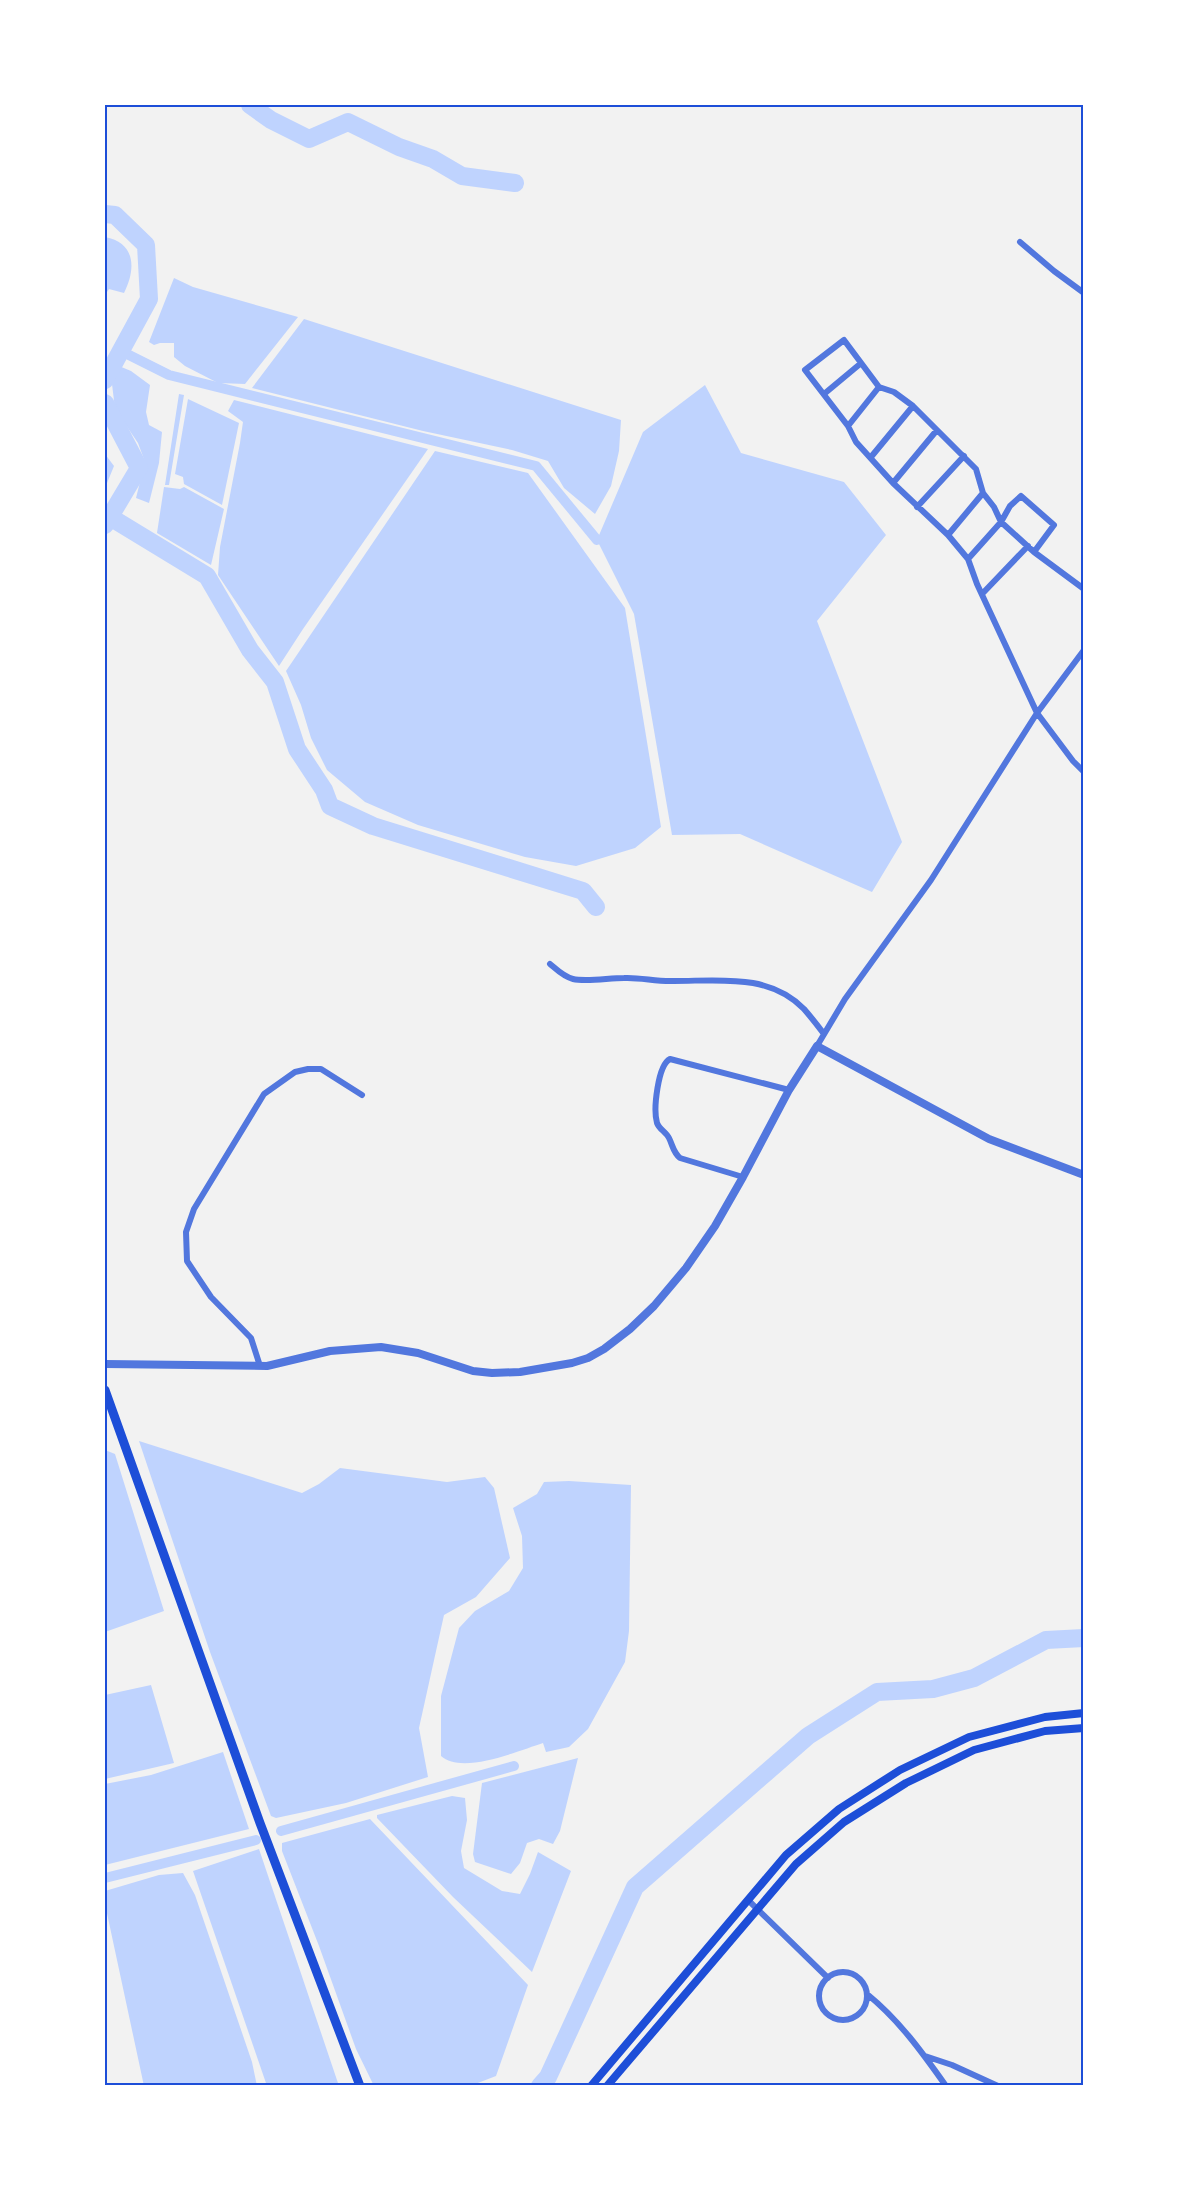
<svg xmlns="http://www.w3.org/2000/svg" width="1189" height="2191" viewBox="0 0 1189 2191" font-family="Raleway,sans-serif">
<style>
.water{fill:#bfd3fe}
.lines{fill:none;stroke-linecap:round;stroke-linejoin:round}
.canal{stroke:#bfd3fe;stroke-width:10}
.river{stroke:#bfd3fe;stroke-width:18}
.minor{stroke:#5277de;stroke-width:6}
.tertiary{stroke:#5277de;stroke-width:8}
.secondary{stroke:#1d4ed8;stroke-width:8}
.primary{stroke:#1d4ed8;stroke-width:9}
.neatline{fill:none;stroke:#1d4ed8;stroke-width:2}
</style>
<rect width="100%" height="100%" fill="#f2f2f2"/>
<!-- water -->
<path class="water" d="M105,237C136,243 136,269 124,293L109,289L105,295Z
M174,278L193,287L298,317L245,384L218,383L185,366L174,357V343H160L154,345L149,342Z
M304,319L621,420L619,451L611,486L595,514L564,488L548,461L512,450L423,431L252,388Z
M119,366L131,371L150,385L146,412L149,425L162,432L159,463L149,503L136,498L145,462L138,443L115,409L112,384Z
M705,385L741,453L844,482L886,535L817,621L902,842L872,892L740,834L672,835L634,614L597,540L643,432Z
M179,394L184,395L169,485H165Z
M188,399L239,423L222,505L184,484L183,477L175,474Z
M234,400L428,449L303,629L279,666L218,575L220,547L240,443L243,422L228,411Z
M435,451L528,473L625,608L661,827L635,848L576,866L525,857L418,825L365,802L327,770L311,738L301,705L286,671Z
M105,454L114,466L105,488Z
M164,487L180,489L184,487L224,509L211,565L157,533Z
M139,1441L302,1493L319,1484L340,1468L447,1482L485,1477L494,1488L510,1558L476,1597L444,1615L419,1728L428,1777L346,1803L276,1818L271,1816L210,1652Z
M105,1450L115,1454L164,1611L105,1632Z
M569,1481L631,1485L629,1631L625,1662L588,1729L569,1747L546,1752L543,1743C518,1751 462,1775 441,1756V1696L459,1628L475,1611L509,1591L523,1568L522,1536L513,1508L537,1494L544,1482Z
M151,1685L174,1763L105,1779V1695Z
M223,1752L249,1829L105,1865V1784L151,1775Z
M578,1758L560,1831L553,1844L539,1839L527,1843L520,1863L511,1874L475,1862L473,1854L482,1783Z
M452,1796L465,1798L467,1820L461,1851L464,1868L502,1891L520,1894L530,1874L538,1852L571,1871L532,1972L453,1897L377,1818V1815Z
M370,1819L528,1985L496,2076L470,2086H374L356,2049L319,1946L282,1851V1843Z
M259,1849L339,2086H267L193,1871Z
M183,1873L195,1895L252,2062L257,2086H144L105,1904V1891L159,1875Z"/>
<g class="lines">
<!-- canal -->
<path class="canal" d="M121,351L169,375L536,466L597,540
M281,1831L514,1766
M105,1878L256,1840"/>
<!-- river -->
<path class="river" d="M250,105L271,120L309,139L348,122L399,147L433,159L462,176L515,183
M105,214L115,215L146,245L149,299L105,380
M105,403L139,468L105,525
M110,517L207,576L250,650L275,682L297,749L324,790L330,806L373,826L583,891L596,907
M540,2086L548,2077L635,1887L808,1736L877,1692L933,1689L974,1678L1046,1640L1084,1638"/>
<!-- minor -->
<path class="minor" d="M1020,242L1054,271L1084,293
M824,394L860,364
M848,426L879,387
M871,457L913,406
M893,483L937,430
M917,507L964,456
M948,535L983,493
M968,559L1001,522L1010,506L1021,496L1054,525L1034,552
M1084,589L1034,552L1001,522L994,507L983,493L976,469L913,406L894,392L879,387L844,340L805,370L848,426L856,442L893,483L948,535L968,559L977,584L1037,713L1073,761L1084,772
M982,594L1028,546
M550,964C557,970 564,977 573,979C586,982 609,978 624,978C640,977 657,982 674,981C719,981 769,973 804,1009C811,1017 818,1026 824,1034
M817,1046L845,999L931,880L1037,713L1084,650
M743,1177L680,1158C673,1152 673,1146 669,1138C666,1132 659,1129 657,1123C653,1109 658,1065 670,1059L789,1090
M260,1366L251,1338L211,1297L187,1261L186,1232L194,1209L264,1094L295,1072L308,1069H321L362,1095
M748,1900L828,1978
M819 1996a24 24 0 1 1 48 0a24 24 0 1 1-48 0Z
M867,1994C899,2020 922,2052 946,2086
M925,2056L952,2065L998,2086"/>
<!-- tertiary -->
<path class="tertiary" d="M105,1364L267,1366L330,1351L381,1347L418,1353L473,1371L492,1373L520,1372L572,1363L588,1358L604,1349L630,1329L654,1306L686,1268L715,1226L743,1177L789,1090L817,1046L989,1139L1084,1175"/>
<!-- secondary -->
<path class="secondary" d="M591,2086L786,1855L839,1809L900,1770L969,1737L1045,1717L1084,1713
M607,2086L796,1864L844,1822L906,1783L974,1750L1045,1731L1084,1728"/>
<!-- primary -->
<path class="primary" d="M105,1390L260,1823L360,2086"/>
</g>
<!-- border -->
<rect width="1189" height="2191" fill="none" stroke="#ffffff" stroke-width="213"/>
<rect x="106" y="106" width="976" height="1978" class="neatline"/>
</svg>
